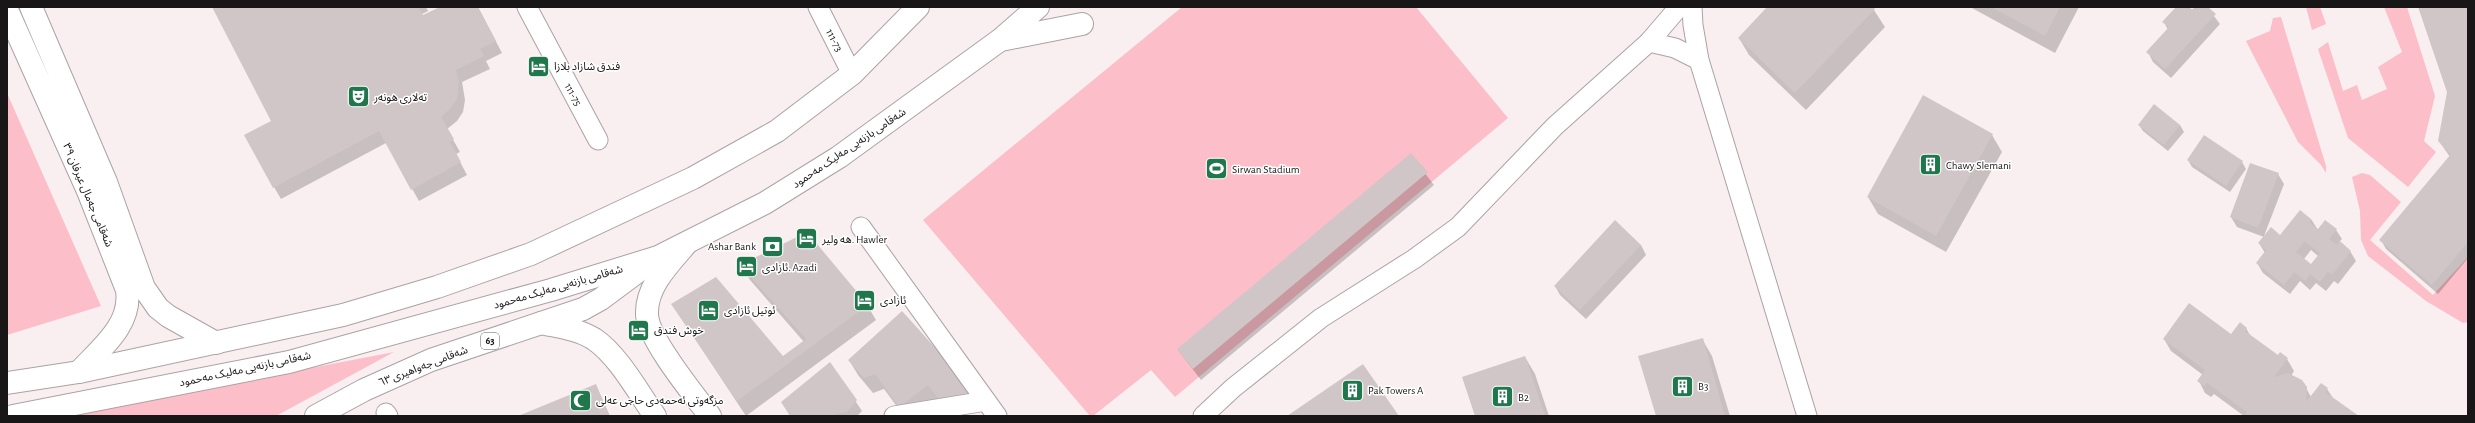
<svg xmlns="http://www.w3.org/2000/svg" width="2475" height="423" viewBox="0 0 2475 423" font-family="'Alegreya Sans','Noto Sans Arabic',sans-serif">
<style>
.green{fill:#fcbec9}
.shadow{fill:#0003;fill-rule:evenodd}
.building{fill:#d0c6c8;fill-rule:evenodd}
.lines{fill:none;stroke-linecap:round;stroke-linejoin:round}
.minor-casing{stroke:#aba2a4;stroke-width:21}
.tertiary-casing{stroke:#aba2a4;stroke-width:24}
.secondary-casing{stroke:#aba2a4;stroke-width:24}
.primary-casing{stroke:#aba2a4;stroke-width:24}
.trunk-casing{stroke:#aba2a4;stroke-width:24}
.minor{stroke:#fff;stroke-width:19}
.tertiary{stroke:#fff;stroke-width:22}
.secondary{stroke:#fff;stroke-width:22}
.primary{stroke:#fff;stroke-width:22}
.trunk{stroke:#fff;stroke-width:22}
.labels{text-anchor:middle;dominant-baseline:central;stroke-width:3;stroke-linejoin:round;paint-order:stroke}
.shield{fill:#fff;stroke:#5e5c5d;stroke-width:1}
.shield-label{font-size:10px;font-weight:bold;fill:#191617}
.street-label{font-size:11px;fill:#191617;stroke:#fff}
.poi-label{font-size:11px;fill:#191617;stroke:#fff;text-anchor:start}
</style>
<rect width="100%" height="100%" fill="#f9eff0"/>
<!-- green -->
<path class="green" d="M1182,7H1416L1508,118L1175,397L1151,370L1093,416H1090L923,220Z
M2306,7H2320L2326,24L2312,30Z
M2384,7H2407L2435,96L2424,141L2436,152L2408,187L2348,138L2318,49L2328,42L2343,91L2357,85L2362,100L2387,89L2378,67L2402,52Z
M2281,17L2326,166V173L2321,165L2298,142L2246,41L2270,31L2273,18Z
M7,93L101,306L7,335Z
M2362,173L2370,175L2401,202L2370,240L2433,295L2468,257V322L2463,323L2426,301L2368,256L2361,240L2360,211L2352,177Z
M394,352L276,416H72L78,413Z"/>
<!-- shadow -->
<path class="shadow" d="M213,7H426L428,11L422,14L423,17L443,7H478L502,53L486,61L490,69L462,82L465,100L463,112L457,121L447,129L460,152L456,154L467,175L419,201L386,143L281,199L274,187L273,121Z
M1769,7H1872L1885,27L1806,110L1749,55L1739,38Z
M1970,7H2079L2055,53Z
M2177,7H2189L2192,10L2195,7H2207L2220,24L2171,78L2153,62L2148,52L2168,30L2164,22Z
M2419,7H2468V258L2438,294L2386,249L2381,240L2450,157L2439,141L2448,92Z
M2139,125H2180L2184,132L2168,151L2143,131Z
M1992,135L2002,152L1946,252L1878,214L1868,197Z
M1411,155L1434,185L1201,380L1178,350Z
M2188,160L2242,162L2246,169L2230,192L2192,167Z
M2251,164L2278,174L2284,184L2264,236H2280L2311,219L2318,230H2336L2342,239L2339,242L2350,251L2356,261L2338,284L2334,281L2326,291L2316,283L2310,290L2300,281L2290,294L2263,273L2257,263L2265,253L2259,243L2264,237L2237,227L2231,217ZM2311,250L2318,256L2311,265L2304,259Z
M1641,245L1646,255L1586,319L1560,295L1555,286Z
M741,266L867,305L876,320L746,416L672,304L783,357L804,342L750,280Z
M2246,328L2251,337L2278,357L2287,359L2294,371L2291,376L2306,388L2311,397L2327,389L2333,398L2357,416H2244L2214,394L2211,397L2205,393L2199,381L2203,375L2171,351L2164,339L2231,336Z
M1702,339L1712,356L1730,416H1657Z
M1525,357L1535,374L1549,416H1476Z
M849,360L976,395L904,416L884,389L873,393L858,375Z
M830,363L862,411L857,416H791Z
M596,385L610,416H520Z"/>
<!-- building -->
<path class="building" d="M212,7H418L423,15L440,7H478L496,41L480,49L484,56L456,70L459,82L457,99L451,108L441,117L454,139L450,142L461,162L411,190L379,131L273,188L244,135L271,121Z
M1767,7H1873L1875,9L1795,93L1738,38Z
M1991,7H2060L2045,36Z
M2176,7L2192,9L2208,7L2216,14L2165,69L2146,52L2169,27L2162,22Z
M2418,7H2468V242L2432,285L2379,240L2451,154L2438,141L2447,92Z
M1923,95L1993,134L1936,236L1867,197Z
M2154,104L2180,125L2164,145L2138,125Z
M2204,135L2243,161L2226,186L2187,160Z
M1411,153L1428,172L1193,369L1177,349Z
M2250,163L2279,173L2258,228L2230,217Z
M2300,210L2311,219L2309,222L2318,229L2325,220L2337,229L2329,239L2337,245L2340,241L2351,251L2332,275L2328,272L2320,282L2310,274L2305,281L2294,272L2284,285L2256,263L2266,250L2258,243L2271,227L2280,235ZM2305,241L2320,253L2311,264L2296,252Z
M1615,220L1641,245L1580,310L1554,286Z
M807,232L868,305L737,401L671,304L716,277L783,356L806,339L740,265Z
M2189,303L2231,334L2240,322L2247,328L2245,331L2278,355L2280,352L2288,358L2274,377L2288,373L2302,380L2307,387L2306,402L2321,383L2328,388L2325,392L2359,416H2244L2247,412L2207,383L2204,386L2197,381L2205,370L2163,339Z
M902,311L977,394L939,400L928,385L899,407L875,374L864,378L848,360Z
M1703,338L1725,416H1656L1638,356Z
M1525,356L1545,416H1475L1462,377Z
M830,362L857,400L847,412L827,416H790L781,402Z
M1363,364L1399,416H1287Z
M596,384L609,416H518Z"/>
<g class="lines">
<defs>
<g id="minor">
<path id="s1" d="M527,7L598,140"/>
<path id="s2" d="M818,7L852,74"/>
<path d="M1692,7L1693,25L1699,60L1807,416"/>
<path d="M1649,42L1675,48L1699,60"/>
<path d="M861,227L997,416"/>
<path d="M386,413L388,416"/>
<path d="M894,416L986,401"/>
<path d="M1203,416L1233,388L1321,318L1414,259L1458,227L1555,126L1649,42L1679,7"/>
</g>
<path id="tertiary" d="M687,243C670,263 646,286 647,314C647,338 695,396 710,416
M541,323C559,327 578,329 594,339C618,355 638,392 655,416"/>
<path id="secondary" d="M31,7L106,182L144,288L158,308L168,316L216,343
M7,10L88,191L127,290C132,325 101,348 79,372"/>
<path id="primary" d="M316,416L364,390L431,360L583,309L601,299L656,258"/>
<path id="trunk" d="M1001,40L1082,24
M7,383L79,372L343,315L437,287L531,254L693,178L777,131L852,74L918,7
M13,416L289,362L551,290L658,257L765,203L839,157L1000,40L1038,7"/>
</defs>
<!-- minor casing -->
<use href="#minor" class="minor-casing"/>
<!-- tertiary casing -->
<use href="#tertiary" class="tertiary-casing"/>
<!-- secondary casing -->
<use href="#secondary" class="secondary-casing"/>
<!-- primary casing -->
<use href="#primary" class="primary-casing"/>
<!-- trunk casing -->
<use href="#trunk" class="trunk-casing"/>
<!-- minor -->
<use href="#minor" class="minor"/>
<!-- tertiary -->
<use href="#tertiary" class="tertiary"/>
<!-- secondary -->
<use href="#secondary" class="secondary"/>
<!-- primary -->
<use href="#primary" class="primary"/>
<!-- trunk -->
<use href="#trunk" class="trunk"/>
</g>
<!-- icons -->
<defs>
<symbol id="hotel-square" viewBox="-11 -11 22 22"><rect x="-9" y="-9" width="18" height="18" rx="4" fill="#1f774b" stroke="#fff"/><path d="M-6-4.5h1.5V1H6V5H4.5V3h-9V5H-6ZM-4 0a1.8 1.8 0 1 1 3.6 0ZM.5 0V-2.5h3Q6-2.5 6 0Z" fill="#fff"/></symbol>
<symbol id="theatre-square" viewBox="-11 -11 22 22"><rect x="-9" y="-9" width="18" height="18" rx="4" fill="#1f774b" stroke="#fff"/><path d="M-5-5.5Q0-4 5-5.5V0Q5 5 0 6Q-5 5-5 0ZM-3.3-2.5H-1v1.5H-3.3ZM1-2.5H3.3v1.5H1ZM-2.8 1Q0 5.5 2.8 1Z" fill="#fff"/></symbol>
<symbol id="building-square" viewBox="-11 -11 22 22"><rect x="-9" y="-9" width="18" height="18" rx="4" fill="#1f774b" stroke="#fff"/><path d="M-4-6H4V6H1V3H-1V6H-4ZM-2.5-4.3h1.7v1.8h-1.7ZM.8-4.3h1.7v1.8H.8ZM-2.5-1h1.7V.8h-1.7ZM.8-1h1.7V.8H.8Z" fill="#fff"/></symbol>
<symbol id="stadium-square" viewBox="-11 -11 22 22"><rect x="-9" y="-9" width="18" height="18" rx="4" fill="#1f774b" stroke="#fff"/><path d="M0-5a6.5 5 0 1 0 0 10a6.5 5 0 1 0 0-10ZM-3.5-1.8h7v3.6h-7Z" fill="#fff"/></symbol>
<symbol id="bank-square" viewBox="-11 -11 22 22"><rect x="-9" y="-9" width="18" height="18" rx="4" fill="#1f774b" stroke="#fff"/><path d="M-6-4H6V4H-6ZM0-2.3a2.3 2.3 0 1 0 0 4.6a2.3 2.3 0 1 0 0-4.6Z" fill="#fff"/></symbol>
<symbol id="mosque-square" viewBox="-11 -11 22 22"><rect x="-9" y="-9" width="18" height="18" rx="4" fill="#1f774b" stroke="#fff"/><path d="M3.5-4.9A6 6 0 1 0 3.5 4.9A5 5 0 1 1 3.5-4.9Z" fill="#fff"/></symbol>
</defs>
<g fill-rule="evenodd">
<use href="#hotel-square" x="526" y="54" width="25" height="25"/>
<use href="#theatre-square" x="346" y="84" width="25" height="25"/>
<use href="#building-square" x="1918" y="152" width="25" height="25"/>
<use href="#stadium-square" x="1204" y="156" width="25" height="25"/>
<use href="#hotel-square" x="794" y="226" width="25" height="25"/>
<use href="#bank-square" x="760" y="234" width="25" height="25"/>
<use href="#hotel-square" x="734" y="254" width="25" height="25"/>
<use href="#hotel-square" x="852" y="288" width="25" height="25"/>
<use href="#hotel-square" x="696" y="298" width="25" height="25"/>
<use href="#hotel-square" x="626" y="318" width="25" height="25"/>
<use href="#building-square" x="1670" y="374" width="25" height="25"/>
<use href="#building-square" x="1340" y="378" width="25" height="25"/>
<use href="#building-square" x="1490" y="384" width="25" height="25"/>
<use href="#mosque-square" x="568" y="388" width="25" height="25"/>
</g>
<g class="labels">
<!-- shield labels -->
<rect class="shield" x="481" y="333" width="18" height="16" rx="3"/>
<g class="shield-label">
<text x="490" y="341">63</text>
</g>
<!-- street labels -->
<g class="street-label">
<text stroke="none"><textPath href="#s2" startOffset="37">111-73</textPath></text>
<text stroke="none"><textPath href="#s1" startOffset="99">111-75</textPath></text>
<text transform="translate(849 148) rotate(-34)">شەقامی بازنەیی مەلیک مەحمود</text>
<text transform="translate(88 195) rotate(67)">شەقامی جەمال عیرفان ٣٩</text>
<text transform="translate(558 287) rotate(-16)">شەقامی بازنەیی مەلیک مەحمود</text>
<text transform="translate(423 366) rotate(-21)">شەقامی جەواهیری ٦٣</text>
<text transform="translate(245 369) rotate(-12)">شەقامی بازنەیی مەلیک مەحمود</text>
</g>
<!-- poi labels -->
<g class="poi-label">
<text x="554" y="66">فندق شازاد بلازا</text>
<text x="374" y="97">تەلاری هونەر</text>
<text x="1946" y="165">Chawy Slemani</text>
<text x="1232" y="169">Sirwan Stadium</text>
<text x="822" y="239">هه ولير. Hawler</text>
<text x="756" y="246" text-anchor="end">Ashar Bank</text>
<text x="762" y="267">ئازادى. Azadi</text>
<text x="880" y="300">ئازادی</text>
<text x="724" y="310">ئوتیل ئازادی</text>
<text x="654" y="330">خوش فندق</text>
<text x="1698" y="386">B3</text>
<text x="1368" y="390">Pak Towers A</text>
<text x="1518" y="397">B2</text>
<text x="596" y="400">مزگەوتی ئەحمەدی حاجی عەلی</text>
</g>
</g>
<!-- border -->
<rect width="2475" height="423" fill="none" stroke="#191617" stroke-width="16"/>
</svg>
